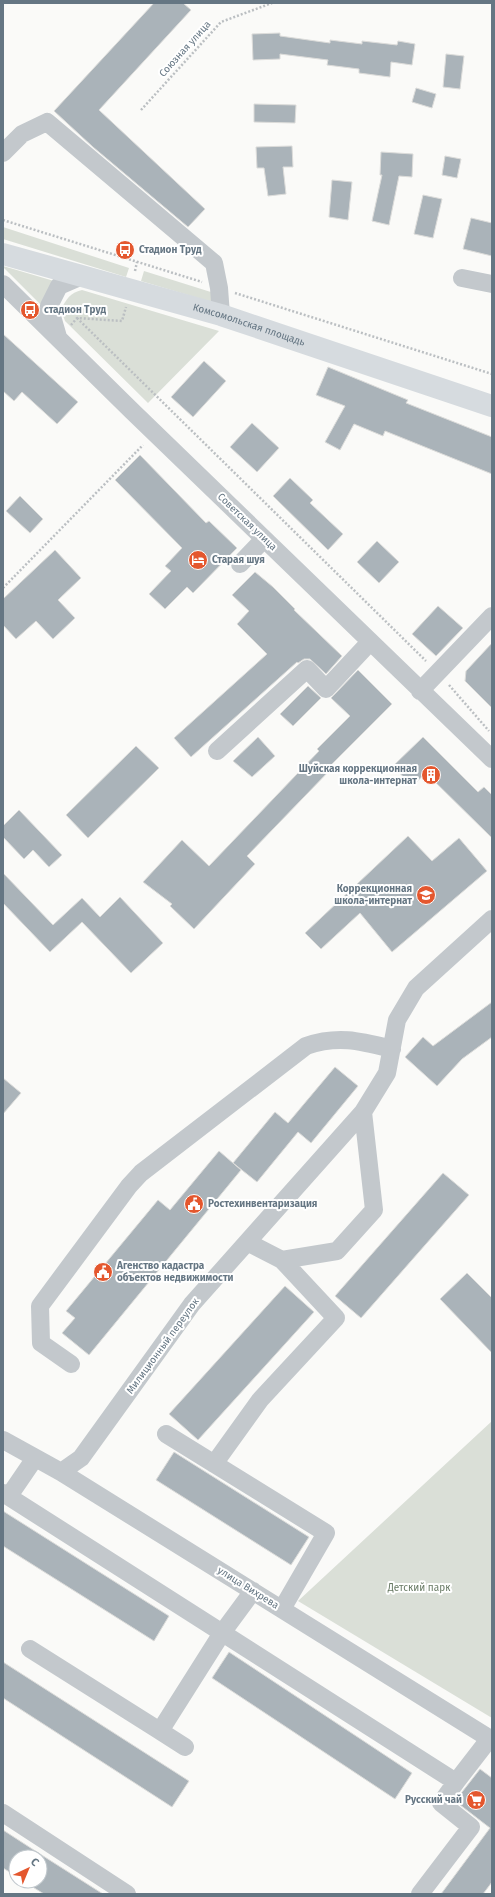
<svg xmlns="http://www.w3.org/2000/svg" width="495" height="1897" viewBox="0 0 495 1897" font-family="'Fira Sans',sans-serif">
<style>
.green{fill:#dadfd7}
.building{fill:#aab3b9;stroke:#dcdcda}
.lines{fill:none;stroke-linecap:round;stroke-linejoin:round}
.path{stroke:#bbbfc2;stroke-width:2.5;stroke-dasharray:2 2;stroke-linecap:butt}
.minor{stroke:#c3c8cc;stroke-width:18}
.major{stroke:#d6dbdf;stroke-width:22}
.labels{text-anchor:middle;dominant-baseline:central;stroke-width:4;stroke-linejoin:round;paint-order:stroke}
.street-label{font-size:10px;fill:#657683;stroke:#fff}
.poi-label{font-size:10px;font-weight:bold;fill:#657683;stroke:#fff;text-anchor:start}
.park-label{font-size:10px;fill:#687a64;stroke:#fff}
</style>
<rect width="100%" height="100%" fill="#fafaf8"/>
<!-- green -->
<path class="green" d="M3,227L129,268L126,277L3,239Z
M3,266L54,281L44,308L3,267Z
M144,271L214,293L215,303L141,281Z
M82,290L219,331L148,403L65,321L61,310C66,299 70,293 82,290Z
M492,1421V1718L298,1601Z"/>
<!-- building -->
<path class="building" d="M154,3H183L191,10L99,110L205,209L188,227L93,147L54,111Z
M280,33V36L330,43V40L362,44V41L397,45L398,41L415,44L412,65L391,62L390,77L359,73V69L327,65L328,60L280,54V59L253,60L252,34Z
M446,54L464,56L460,89L443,87Z
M416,88L436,94L432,108L412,102Z
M254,104L296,105L295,123L254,122Z
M292,146L293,167H283L286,194L268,196L264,168H257L256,147Z
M381,152L413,154L412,177L399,176L389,225L372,221L382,175H380Z
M445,156L461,159L457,178L442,175Z
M332,180L352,182L348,220L329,217Z
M423,195L442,199L433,238L414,234Z
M471,218L492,223V256L463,249Z
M3,334L78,402L57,424L22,392L14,401L3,391Z
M204,361L226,381L193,417L171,397Z
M328,367L408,400L406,403L492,437V474L385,431L383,436L354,424L340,450L325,442L345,406L316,395Z
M252,423L279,448L257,472L230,447Z
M140,455L206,523L209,521L237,548L193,593L187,587L165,609L149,594L171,571L165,566L182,548L115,480Z
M290,478L313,500L310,503L343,534L328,550L273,496Z
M20,496L43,519L30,533L6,511Z
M377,541L399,562L379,583L357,562Z
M55,550L81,578L58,600L75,618L53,639L36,621L16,639L3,625V599Z
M255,572L273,587L295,609L294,610L342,656L326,674L310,659H304L298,663L297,662L191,757L174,738L267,654L237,624L249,611L232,595Z
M438,606L463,628L436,656L412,634Z
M492,643V708L465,681L466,671Z
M358,670L392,704L330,766L332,768L247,856L255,864L194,929L170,906L172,904L143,882L182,840L209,866L319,751L317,749L350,716L331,698Z
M308,686L321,698L293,726L280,714Z
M258,737L275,756L252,777L233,761Z
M423,737L478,792L484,787L492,795V838L426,773L412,786L393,766Z
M136,746L159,768L88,838L66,815Z
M19,810L62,855L49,867L33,850L24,859L3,837V826Z
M408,836L432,861L459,838L487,871L392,952L360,913L321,949L305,933Z
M3,873L53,925L82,898L100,917L120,897L163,943L131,973L82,922L50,952L3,903Z
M492,1002V1037L462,1059L437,1086L405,1057L423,1037L433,1046Z
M335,1067L358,1086L311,1143L298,1132L257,1182L233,1163L275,1112L288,1123Z
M3,1078L21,1093L3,1114Z
M219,1151L241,1170L89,1355L62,1333L75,1318L66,1311L158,1200L170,1210Z
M443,1173L469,1195L361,1318L335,1296Z
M467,1273L492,1298V1353L440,1299Z
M285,1286L314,1312L198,1440L169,1414Z
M174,1452L309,1537L291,1565L156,1480Z
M3,1511L169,1616L154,1641L3,1546Z
M229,1652L412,1773L395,1799L212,1678Z
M3,1662L189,1781L172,1807L3,1698Z
M480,1769L492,1778V1882L483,1894H441L490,1828L455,1801Z
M3,1830L40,1854L103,1894H44L23,1881H40V1857H16V1876L3,1868Z"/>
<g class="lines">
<!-- path -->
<path class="path" d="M141,110L221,22L272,3
M3,220L202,282
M135,271L137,262
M235,293L492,374
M77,318L426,661
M71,325L77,318L122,321L126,307
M3,588L143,445
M449,685L489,731"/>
<!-- minor -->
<path class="minor" d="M3,153L22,134L47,122L214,263L219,288L221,315
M462,278L492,284
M3,284L132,411L492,759
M58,337L49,306L59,286L82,276
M240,564L264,539
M420,691L492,616
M217,751L307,669L326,689L370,642
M247,1242L282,1260L337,1251L374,1210L363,1112
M71,1364L41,1343L40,1306L129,1186L141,1173L306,1046C338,1035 360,1041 392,1049
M166,1434L326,1533L282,1609
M3,1440L61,1472L492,1740
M214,1464L260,1400L336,1318L282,1260
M61,1472L81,1458L192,1304L363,1112L387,1073L397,1020L416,988L492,919
M3,1493L456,1782L490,1738
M9,1496L35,1458
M30,1649L160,1731L222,1633L253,1591
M160,1731L185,1747
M3,1813L127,1894
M420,1894L471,1827L441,1803L456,1782"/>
<!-- major -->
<path class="major" id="s1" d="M3,254L221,315L492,406"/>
</g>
<!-- icons -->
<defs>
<symbol id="bus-disc" viewBox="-11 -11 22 22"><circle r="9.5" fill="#e4572e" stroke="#fff"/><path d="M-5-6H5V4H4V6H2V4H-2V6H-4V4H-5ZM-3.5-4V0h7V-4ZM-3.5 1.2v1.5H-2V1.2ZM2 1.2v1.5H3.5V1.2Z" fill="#fff"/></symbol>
<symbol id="hotel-disc" viewBox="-11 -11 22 22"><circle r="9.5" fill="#e4572e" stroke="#fff"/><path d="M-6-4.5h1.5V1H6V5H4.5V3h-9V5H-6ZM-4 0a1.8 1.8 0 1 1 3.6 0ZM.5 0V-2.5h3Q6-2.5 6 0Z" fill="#fff"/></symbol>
<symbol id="building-disc" viewBox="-11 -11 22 22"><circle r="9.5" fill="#e4572e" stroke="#fff"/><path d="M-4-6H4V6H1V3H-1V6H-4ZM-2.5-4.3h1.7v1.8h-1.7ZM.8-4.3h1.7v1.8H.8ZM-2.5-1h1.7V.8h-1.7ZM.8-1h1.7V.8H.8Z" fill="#fff"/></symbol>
<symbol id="school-disc" viewBox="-11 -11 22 22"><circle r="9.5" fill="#e4572e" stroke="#fff"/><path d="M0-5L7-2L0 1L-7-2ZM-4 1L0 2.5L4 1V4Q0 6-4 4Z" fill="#fff"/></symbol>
<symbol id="civic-disc" viewBox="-11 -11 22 22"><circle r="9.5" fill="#e4572e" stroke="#fff"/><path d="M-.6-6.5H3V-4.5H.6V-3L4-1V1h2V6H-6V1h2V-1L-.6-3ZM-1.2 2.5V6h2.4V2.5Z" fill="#fff"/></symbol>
<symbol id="supermarket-disc" viewBox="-11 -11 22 22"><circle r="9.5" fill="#e4572e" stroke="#fff"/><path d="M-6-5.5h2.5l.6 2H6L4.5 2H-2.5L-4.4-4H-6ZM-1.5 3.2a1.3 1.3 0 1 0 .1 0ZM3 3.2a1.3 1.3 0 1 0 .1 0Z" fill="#fff"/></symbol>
</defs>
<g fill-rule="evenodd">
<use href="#bus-disc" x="114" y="239" width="22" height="22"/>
<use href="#bus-disc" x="19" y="299" width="22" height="22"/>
<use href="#hotel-disc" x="187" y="549" width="22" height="22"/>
<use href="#building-disc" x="420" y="764" width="22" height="22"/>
<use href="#school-disc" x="415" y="884" width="22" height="22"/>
<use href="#civic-disc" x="183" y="1193" width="22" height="22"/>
<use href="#civic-disc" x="92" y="1261" width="22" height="22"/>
<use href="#supermarket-disc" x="465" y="1789" width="22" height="22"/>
</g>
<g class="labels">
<!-- street labels -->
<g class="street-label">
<text transform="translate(185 49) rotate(-48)">Союзная улица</text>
<text stroke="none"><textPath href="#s1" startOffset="256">Комсомольская площадь</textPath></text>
<text transform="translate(247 522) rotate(44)">Советская улица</text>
<text transform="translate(163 1346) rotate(-54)">Милиционный переулок</text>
<text transform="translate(248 1588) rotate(32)">улица Вихрева</text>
</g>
<!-- poi labels -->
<g class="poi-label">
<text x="139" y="250">Стадион Труд</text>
<text x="44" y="310">стадион Труд</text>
<text x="212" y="560">Старая шуя</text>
<text x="417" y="769" text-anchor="end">Шуйская коррекционная<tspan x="417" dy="12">школа-интернат</tspan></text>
<text x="412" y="889" text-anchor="end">Коррекционная<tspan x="412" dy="12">школа-интернат</tspan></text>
<text x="208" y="1204">Ростехинвентаризация</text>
<text x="117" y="1266">Агенство кадастра<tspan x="117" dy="12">объектов недвижимости</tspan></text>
<text x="462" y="1800" text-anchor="end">Русский чай</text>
</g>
<!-- park labels -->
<g class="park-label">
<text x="419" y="1588">Детский парк</text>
</g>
</g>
<!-- border -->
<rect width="495" height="1897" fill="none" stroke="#657683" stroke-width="8"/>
<!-- north arrow -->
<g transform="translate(28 1869) rotate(44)"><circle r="19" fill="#ffffff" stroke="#c1c8cd"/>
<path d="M0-3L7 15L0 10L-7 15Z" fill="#e4572e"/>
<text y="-6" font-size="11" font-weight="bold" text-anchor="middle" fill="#657683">С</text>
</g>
</svg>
